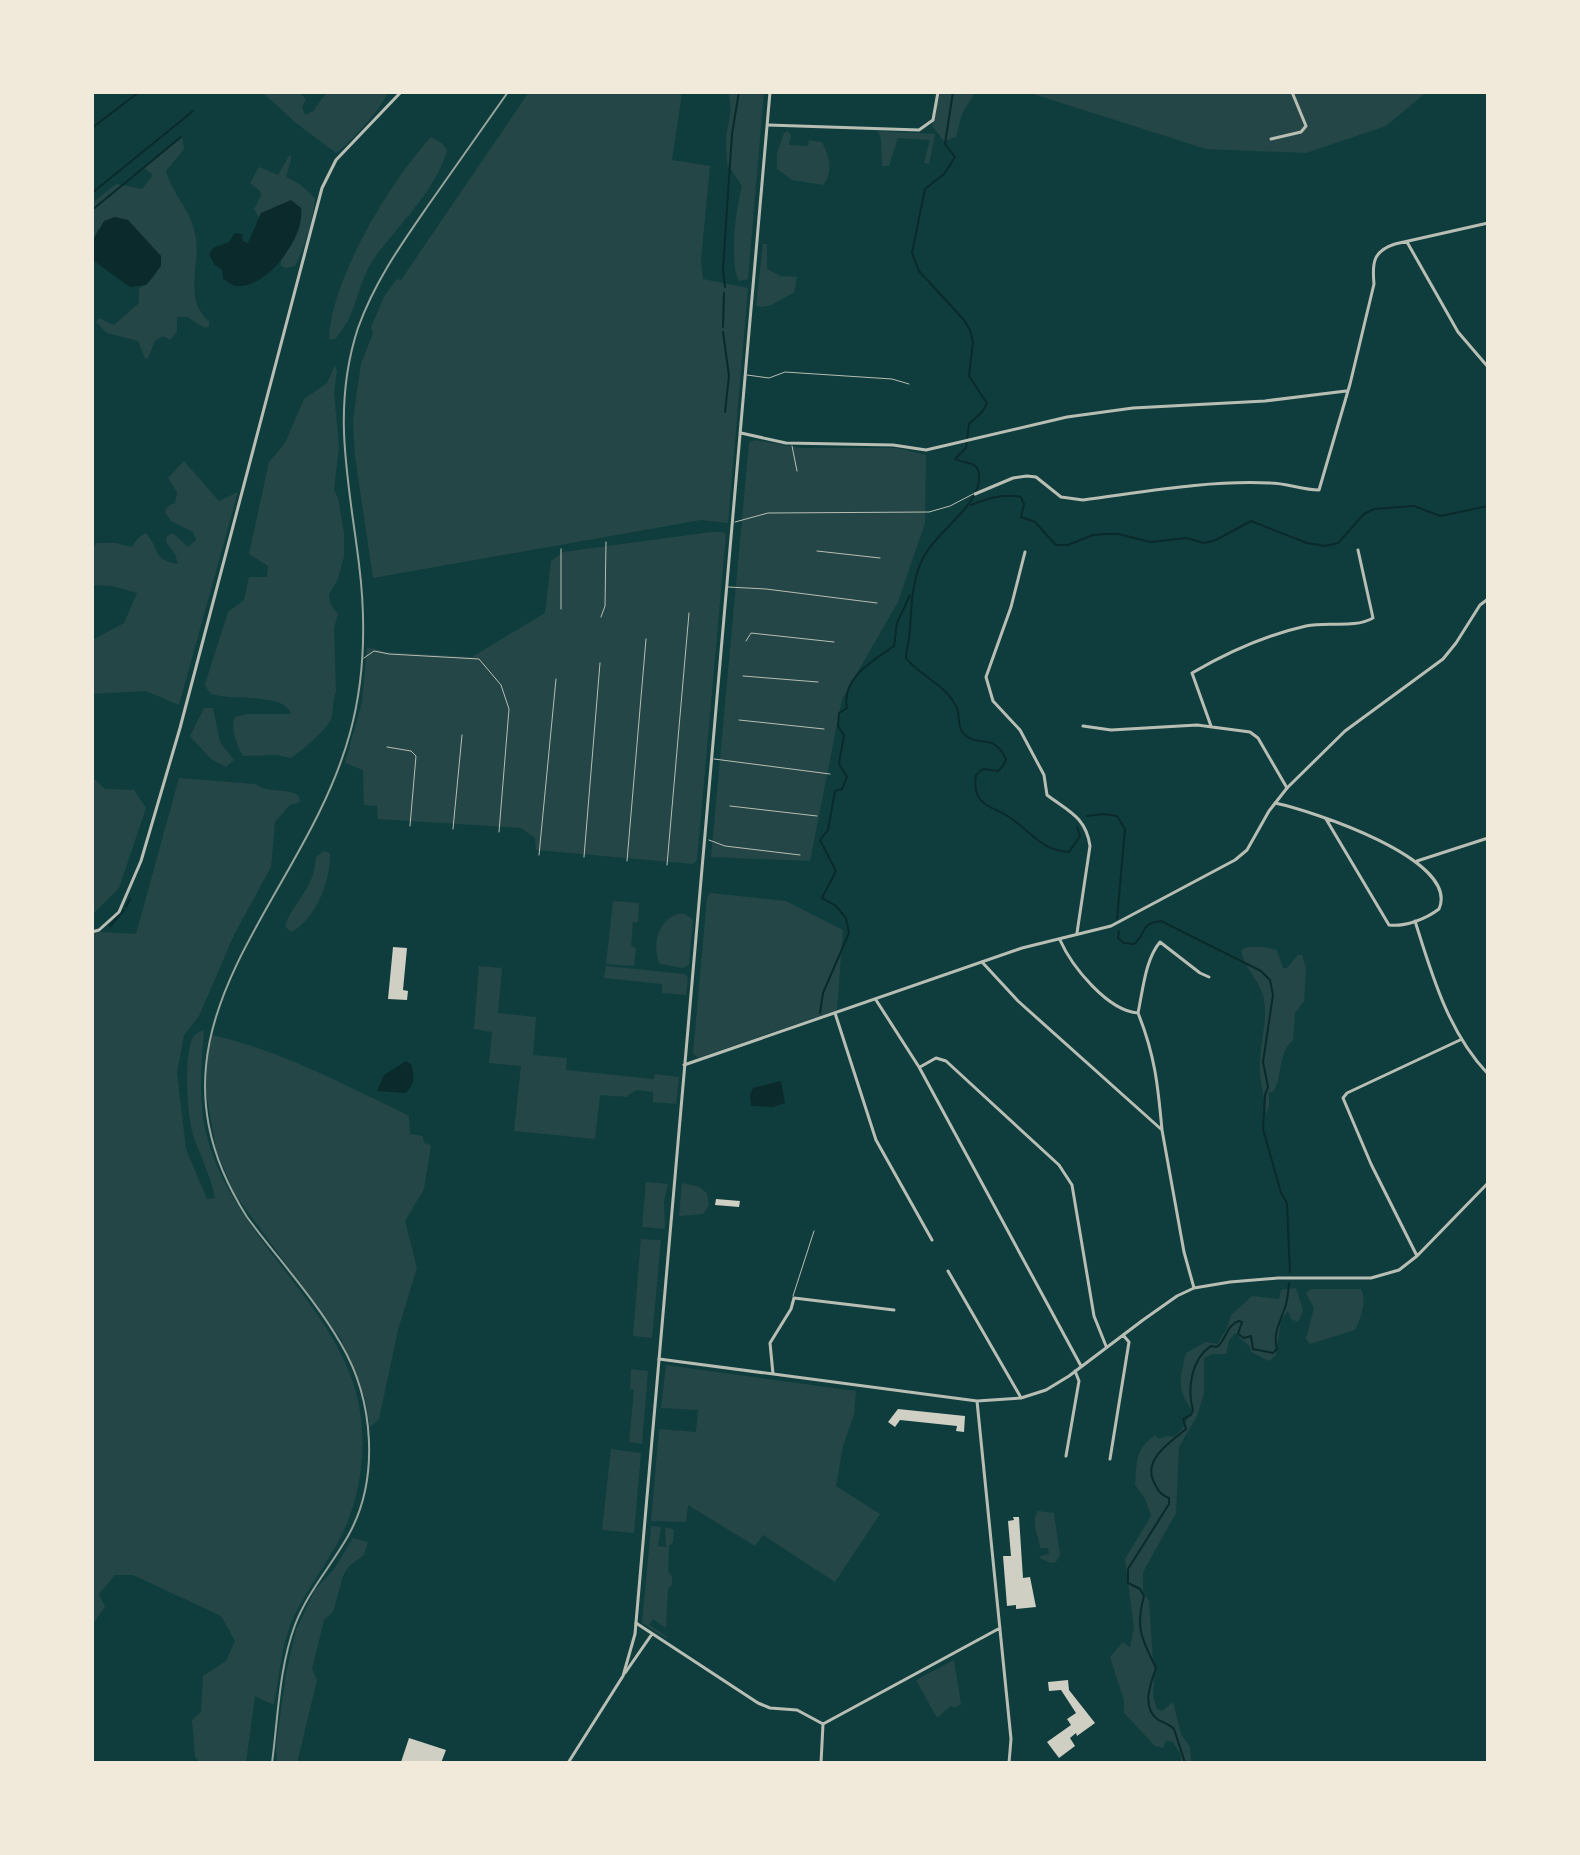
<svg xmlns="http://www.w3.org/2000/svg" width="1580" height="1855" viewBox="0 0 1580 1855" font-family="'Golos Text',sans-serif">
<style>
.green{fill:#244646}
.water{fill:#0a2a2b}
.lines{fill:none;stroke-linecap:round;stroke-linejoin:round}
.stream{stroke:#0a2a2b;stroke-width:2}
.building{fill:#cfcfc3}
.service{stroke:#b8beb3;stroke-width:1}
.minor{stroke:#b8beb3;stroke-width:3}
.tertiary{stroke:#b8beb3;stroke-width:3}
.rail{stroke:#97a49c;stroke-width:2}
</style>
<rect width="100%" height="100%" fill="#0f3d3e"/>
<!-- green -->
<path class="green" d="M262,92H299L306,99L302,107L305,115L313,111L327,92H388C382,108 350,143 336,153L296,123Z
M529,92H682L672,160L710,166L701,260L703,279L748,288L728,523L701,520L373,578L355,456L353,419L361,364L373,333L371,327L385,295L397,279L401,280Z
M728,92H764L748,279L739,281C729,263 736,206 742,186L727,164C727,154 725,141 727,131C730,113 733,111 728,92Z
M940,92H975L962,114L956,137L944,141L932,126Z
M1027,92H1476L1424,94L1386,126L1306,153L1206,149Z
M788,131L791,135L789,145L808,146L809,140L822,142C829,156 834,171 823,185L792,180L777,169V153L784,133Z
M878,131L935,134L929,164L924,163L930,140L898,138L889,166H882L881,139Z
M182,136L184,149L166,171C173,196 193,212 196,239C200,263 183,301 209,321V326L205,328L187,317H177V332L170,340L163,336L155,341L148,358L145,359L138,341L107,333L96,322L99,318L114,325L139,303V288C152,283 161,269 161,256L142,238L134,227L98,229L92,242V203L116,184L142,189L153,175L144,168Z
M431,137L443,144L447,150C435,192 399,224 375,257C356,283 359,313 335,339H329C331,279 390,182 431,137Z
M289,156H292L286,177L301,185L315,198C313,221 305,247 295,266L286,268L281,266V258C294,245 303,226 301,208L290,201L259,217L254,209L261,196L260,191L250,183L259,167L278,175Z
M763,244H767V269L781,276L797,277L794,293C781,298 770,310 756,306Z
M335,365L337,371L334,392L339,446L334,490L338,498L344,533V557L337,581L329,594L331,605L338,614L334,628L336,692C332,701 334,711 331,719C326,731 302,750 291,758L277,755L243,756C237,746 230,728 235,717L246,714H291C285,692 232,701 211,694L205,686L206,681L228,612L244,600L249,577H267L268,566L249,554L269,462L285,443L304,399L327,383Z
M754,440L801,448H897L926,455L925,523L898,602L842,699L810,861L711,857L749,443Z
M184,461L219,501L238,492L179,705L146,691L92,694V640L124,623L137,593L112,586L92,585V549L97,543H116L132,547L138,538L146,533C160,549 152,560 178,564L175,554L166,542L167,536L173,533L188,547L196,540L193,532L171,521L165,512L168,506L175,503L177,492L168,478Z
M711,532H723L726,535L697,860L693,864L536,850L535,838L521,828L378,819L377,806L364,805L363,770L345,763L362,702L367,647L387,652L472,657L545,613L551,561L563,552Z
M204,708H213L220,742L234,760L226,767L211,759L190,736Z
M92,777L105,789L134,790L146,808L119,888L92,915Z
M179,778L255,784C270,794 286,787 299,796L300,802L290,805L275,822L271,867L234,935L199,1016L184,1035L177,1073L186,1149L207,1199L215,1198C211,1177 201,1158 194,1138C187,1117 184,1063 191,1042C193,1035 198,1032 204,1030C201,1071 197,1111 211,1150C243,1247 350,1317 361,1418C366,1460 358,1506 338,1542C324,1567 307,1590 294,1616C282,1642 279,1676 274,1705L255,1696L246,1763H200L195,1757L192,1720L201,1712L203,1676L226,1661L235,1641L221,1616L133,1575H115L99,1594L105,1607L92,1625V934L100,932L136,934Z
M324,851L330,853C331,879 316,920 291,932L285,926C296,896 313,893 316,857Z
M710,893L786,901L843,930L837,1010L698,1058L693,1053L707,898Z
M613,901L639,903L638,922H633L631,945L636,949L634,966L606,964Z
M678,914H685L693,920L689,964L684,968L660,964C651,946 658,920 678,914Z
M1248,947H1263L1277,950L1283,968H1287L1298,955H1302L1306,968L1304,1001L1295,1013L1293,1041C1277,1052 1283,1078 1273,1092H1269V1107L1266,1114C1265,1097 1259,1081 1260,1064C1260,1042 1269,1016 1263,995C1258,979 1243,966 1241,950Z
M479,966L502,968L498,1013L536,1017L533,1055L567,1058L566,1070L654,1079L655,1074L679,1077L676,1104L653,1102V1092L636,1090L626,1097L600,1095L595,1139L514,1131L521,1066L489,1063L492,1032L474,1029Z
M606,966L684,974L688,977L686,995L662,993V984L604,978Z
M212,1035C282,1051 345,1085 409,1116L410,1134L423,1136L424,1143L431,1145L424,1189L405,1221L417,1268L398,1330L379,1419L370,1427L365,1398L341,1339L234,1193L216,1149L206,1092L207,1058Z
M646,1182L668,1184L664,1201L665,1229L642,1227Z
M682,1183L699,1187L707,1193L709,1205L703,1214L679,1216Z
M641,1239L661,1240L652,1338L633,1336Z
M1296,1288L1303,1311L1298,1322L1291,1319L1288,1311L1281,1320L1276,1355L1269,1361L1251,1352L1250,1347L1235,1333L1229,1341L1226,1354H1213L1204,1358V1394L1197,1416L1179,1447L1176,1513L1143,1572V1592L1149,1601L1153,1661L1155,1664L1153,1696L1157,1709L1162,1711L1173,1702L1181,1734L1190,1747L1191,1763H1181V1755L1173,1742L1166,1741L1163,1748L1155,1746L1124,1713V1701L1110,1657L1123,1642L1130,1647L1134,1628L1125,1559L1151,1516L1145,1498L1135,1485C1137,1461 1135,1450 1155,1435L1159,1439L1167,1436L1174,1437L1182,1429L1192,1410C1176,1389 1180,1378 1186,1353L1206,1342L1217,1344L1227,1328L1231,1315L1252,1296L1279,1299L1281,1290Z
M1311,1289H1361C1367,1301 1361,1319 1355,1330L1310,1344L1306,1339L1314,1308L1306,1293Z
M666,1365L856,1391L854,1414L843,1446L836,1486L880,1514L835,1582L763,1535L755,1546L688,1505L686,1522L651,1521L659,1429L696,1432L698,1410L661,1408Z
M631,1369L648,1371L642,1444L629,1442L634,1390L630,1389Z
M611,1449L641,1453L634,1533L602,1530Z
M1038,1511L1054,1513L1060,1555L1056,1562L1050,1563L1040,1558V1556L1049,1554L1048,1548H1040C1039,1536 1030,1523 1038,1511Z
M651,1526L661,1527L658,1546L666,1547L665,1527L674,1530L673,1542L669,1546L668,1572L672,1576V1585L668,1589L666,1628L653,1619L649,1625L668,1637L666,1638L642,1623Z
M353,1538L368,1542L364,1555L349,1566L343,1576L333,1612L324,1620L312,1669L317,1680L297,1763H277L276,1746L286,1673L296,1630L315,1590L334,1569Z
M954,1660L961,1704L955,1708L951,1706L937,1718L916,1680Z"/>
<!-- water -->
<path class="water" d="M291,200L301,208C305,236 270,285 240,286C233,287 229,282 223,279L222,270L214,264L209,254L213,248L229,242L235,233L242,234L243,241L248,243L261,213Z
M115,217L128,220L161,256V266L146,285L130,287L94,261L92,242L104,221Z
M406,1061L411,1064C415,1075 415,1084 406,1093L377,1091L384,1075Z
M781,1081L785,1103L773,1107L751,1106L750,1095L753,1088Z"/>
<g class="lines">
<!-- stream -->
<path class="stream" d="M953,92L945,144L955,157L944,174L925,189L912,253L919,271L964,320L970,330L973,342L969,376L987,403L982,412L969,424L966,448L955,459C964,464 977,460 979,474C983,505 936,530 922,560C910,586 912,612 909,639C908,646 906,651 906,658C920,676 945,684 956,706C961,716 956,727 965,735C980,748 993,732 1006,759L1003,766L998,771L983,769L976,775C975,784 974,791 980,799C987,808 996,809 1006,815C1028,828 1040,851 1069,852L1080,836L1077,827
M92,128L139,92
M92,193L193,111
M92,210L181,137
M725,287L723,269L732,134L739,92
M723,327L724,293
M723,332L729,376L725,412
M971,505C987,498 1004,493 1021,497L1024,504L1021,517L1035,522L1056,545H1068L1093,535L1105,534H1118L1151,542L1186,538L1204,543L1216,540L1251,521L1307,543L1325,546L1338,543L1364,514L1374,509L1414,506L1440,516L1488,506
M1087,816L1103,814L1117,816L1125,829L1117,919
M126,907L130,899
M110,926L124,910
M1119,931L1118,938L1124,943L1134,944C1148,933 1138,924 1161,921L1261,971L1270,980L1273,995L1263,1062L1268,1087L1265,1095L1263,1129L1281,1193L1287,1203L1290,1272
M820,1013L823,993L849,933L846,918L836,906L822,898L836,871L820,840L828,830L835,791L842,789L847,777L839,764L844,735L838,726L839,713L847,708C841,678 873,661 894,646L897,623L910,595
M1185,1763L1174,1729C1168,1723 1163,1723 1157,1719C1141,1706 1151,1683 1156,1668C1142,1639 1135,1629 1144,1596L1140,1589L1128,1583V1569L1169,1504V1498C1159,1494 1157,1489 1153,1480C1144,1458 1172,1441 1186,1429L1183,1419L1191,1415L1193,1410C1187,1390 1191,1359 1211,1346L1217,1347C1227,1339 1226,1325 1239,1321L1242,1322L1238,1334L1244,1338L1251,1336L1253,1349L1273,1353L1277,1349C1273,1334 1279,1325 1284,1310C1288,1302 1288,1292 1289,1283"/>
</g>
<!-- building -->
<path class="building" d="M393,947L407,948L403,990L408,991L407,1000L388,999Z
M716,1199L740,1201L739,1207L715,1205Z
M898,1409L965,1416L964,1432L956,1431L957,1426L900,1420L895,1427L888,1422Z
M1013,1517H1019L1023,1578L1030,1577L1036,1607L1016,1609V1605L1007,1606L1003,1556H1011L1008,1521L1014,1520Z
M1068,1680L1069,1690L1095,1723L1077,1736L1076,1733L1070,1738L1075,1746L1059,1758L1047,1742L1071,1725L1067,1719L1076,1713L1061,1690L1049,1691L1048,1682Z
M409,1738L446,1750L441,1763L401,1762Z"/>
<g class="lines">
<!-- service -->
<path class="service" d="M747,375L769,378L785,372L892,379L909,384
M792,446L797,471
M735,522L768,513L929,512L950,506L973,494
M561,549V609
M817,551L880,558
M728,587L766,589L877,603
M601,617L605,606L606,542
M746,641L751,633L834,642
M364,658L374,651L389,654L479,659L501,685L509,709L499,832
M743,676L818,682
M739,720L824,729
M387,747L411,751L416,756L410,826
M714,759L830,774
M730,806L817,816
M453,829L462,735
M709,840L725,846L800,855
M539,855L556,679
M584,857L600,663
M627,861L646,639
M667,865L689,613
M793,1296L814,1231"/>
<!-- minor -->
<path class="minor" d="M768,125L919,130L933,120L938,92
M1271,139L1301,132L1306,126L1292,92
M1407,242L1458,332L1488,367
M741,433L786,443L893,445L926,450L1067,417L1133,408L1265,401L1346,391
M975,494L1013,478L1027,476L1036,477L1061,497L1083,500C1144,492 1208,480 1270,483C1287,483 1302,490 1319,490L1350,384L1374,284C1372,263 1373,251 1395,244L1488,223
M1025,552L1011,607L986,677L993,701L1020,730L1044,775L1047,795C1068,811 1086,817 1090,846L1077,933
M1083,726L1111,730L1197,725L1250,732L1258,738L1287,788
M1211,726L1192,673C1228,652 1266,635 1306,626C1328,621 1353,629 1373,618L1358,550
M1275,803C1309,810 1461,859 1439,909C1426,919 1405,927 1389,925L1326,819
M1417,861L1488,838
M1415,921C1432,975 1448,1032 1488,1074
M92,932L99,930L119,912L141,861L180,728L322,188L336,160L401,92
M1060,940C1072,967 1108,1011 1138,1013C1155,1055 1158,1086 1162,1130
M982,962L1018,1001L1162,1130L1184,1252L1194,1288
M876,1000L919,1067L1081,1366
M835,1013L876,1140L932,1240
M1138,1013C1143,990 1145,960 1160,942L1200,973L1209,977
M920,1067L936,1058L946,1061L1059,1165L1072,1185L1094,1316L1106,1346
M1417,1256L1371,1164L1343,1098L1347,1093L1460,1040
M948,1271L1020,1396
M659,1359L977,1401L1021,1398L1046,1390L1069,1376L1143,1320L1177,1296L1194,1288L1230,1282L1278,1278H1371L1399,1270L1417,1256L1488,1183
M773,1374L770,1343L791,1309L794,1298L894,1310
M977,1401L1011,1739L1009,1763
M1066,1456L1079,1381L1075,1371
M1110,1459L1129,1342L1123,1335
M636,1623L758,1703L770,1708L797,1710L823,1724
M625,1673L652,1634
M821,1763L823,1724L1000,1628"/>
<!-- tertiary -->
<path class="tertiary" d="M684,1065L1022,948L1111,926L1235,860L1247,850L1269,811L1287,788L1345,731L1443,659L1456,643L1480,605L1488,599
M568,1763L623,1676L635,1634L770,92"/>
<!-- rail -->
<path class="rail" d="M272,1763C278,1718 279,1668 295,1625C307,1593 331,1566 348,1536C380,1479 374,1400 341,1344C315,1299 278,1259 247,1217C125,1025 303,906 350,733C365,678 366,620 359,564C349,482 331,410 358,328C374,283 400,246 427,207C454,169 481,130 508,92"/>
</g>
<!-- border -->
<rect width="1580" height="1855" fill="none" stroke="#f1e9da" stroke-width="188"/>
</svg>
